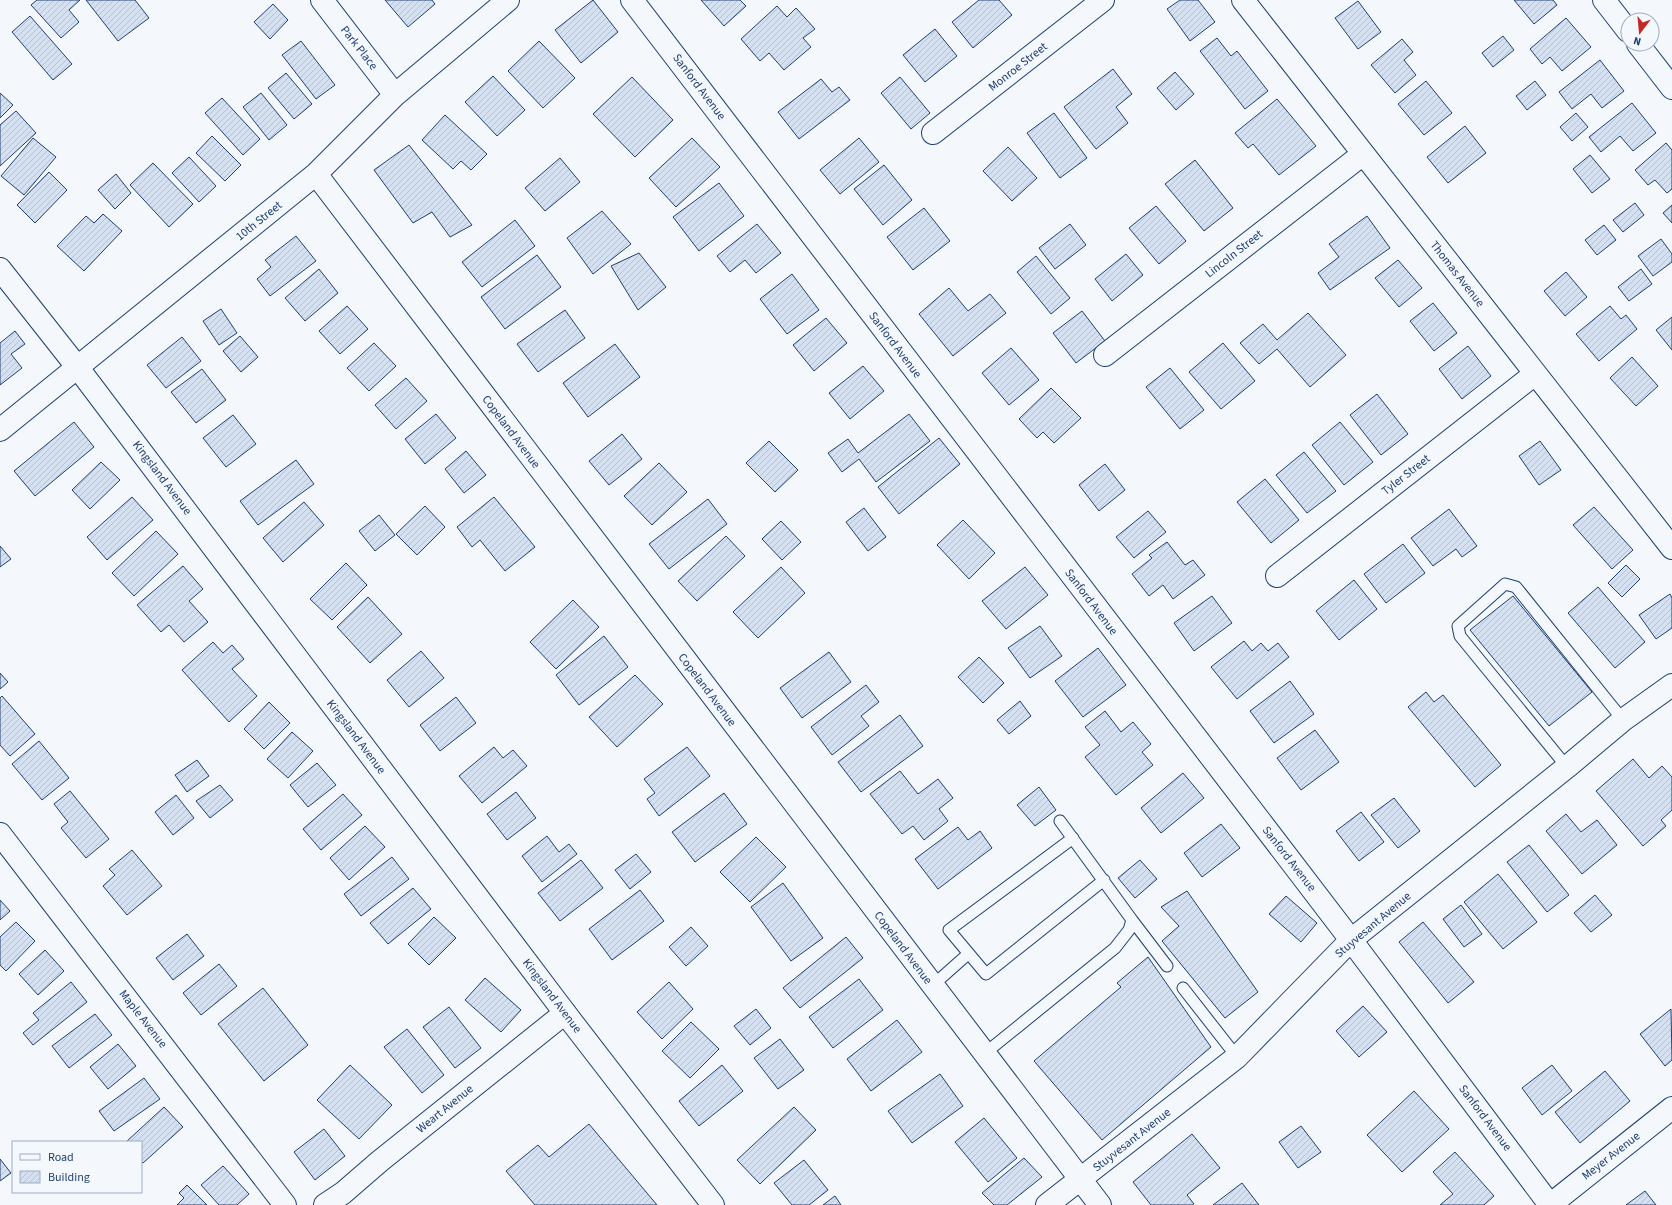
<svg xmlns="http://www.w3.org/2000/svg" width="1672" height="1205" viewBox="0 0 1672 1205" font-family="'Source Sans 3',sans-serif">
<style>
.building{fill:url(#building-hatch);stroke:#1d3f73}
.lines{fill:none;stroke-linecap:round;stroke-linejoin:round}
.lane-casing{stroke:#1d3f73;stroke-width:13}
.street-casing{stroke:#1d3f73;stroke-width:24}
.secondary-casing{stroke:#1d3f73;stroke-width:24}
.lane{stroke:#f4f7fb;stroke-width:11}
.street{stroke:#f4f7fb;stroke-width:22}
.secondary{stroke:#f4f7fb;stroke-width:22}
.labels{text-anchor:middle;dominant-baseline:central;stroke-width:3;stroke-linejoin:round;paint-order:stroke}
.street-label{font-size:12px;fill:#1d3f73;stroke:#f4f7fb}
</style>
<defs>
<pattern id="building-hatch" width="6" height="6" patternUnits="userSpaceOnUse"><rect width="6" height="6" fill="#d5e0f0"/><path d="M-1 1l2-2M0 6l6-6M5 7l2-2" fill="none" stroke="#b6c1d1"/></pattern>
</defs>
<rect width="100%" height="100%" fill="#f4f7fb"/>
<!-- building -->
<path class="building" d="M37,0H80L69,10L79,22L61,38L31,5Z
M86,0H135L149,18L118,41Z
M385,0H432L435,4L408,27Z
M593,0L618,32L581,63L555,30Z
M701,0H740L746,6L724,26Z
M979,0H999L1012,15L973,48L952,22Z
M1180,0H1198L1215,22L1190,41L1167,9Z
M1514,0H1553L1557,5L1534,24Z
M1358,1L1381,32L1358,49L1335,18Z
M273,4L288,20L270,39L254,22Z
M777,6L787,17L796,8L815,29L803,38L811,47L784,70L769,53L760,61L741,39Z
M30,16L72,64L53,80L12,32Z
M1566,18L1591,47L1562,71L1550,57L1542,64L1530,49Z
M935,29L957,56L925,82L903,55Z
M1503,36L1514,50L1493,67L1482,53Z
M1217,38L1231,56L1237,51L1268,91L1245,109L1200,51Z
M1402,39L1413,52L1404,60L1416,75L1395,93L1371,65Z
M301,41L335,85L316,99L282,55Z
M539,41L575,78L543,108L508,71Z
M1600,60L1624,91L1602,108L1591,94L1572,109L1559,92Z
M1113,69L1132,94L1116,107L1128,123L1096,149L1064,107Z
M1175,72L1194,94L1176,110L1157,88Z
M286,73L312,104L294,119L268,88Z
M493,76L525,110L497,136L465,102Z
M632,77L673,120L635,157L593,114Z
M900,77L930,113L911,129L881,93Z
M821,79L832,92L839,87L850,100L799,139L778,112Z
M1426,81L1452,113L1424,135L1398,104Z
M1535,81L1546,95L1527,110L1516,96Z
M0,93L13,105L0,118Z
M261,93L287,125L269,140L243,107Z
M222,98L260,139L243,155L205,113Z
M1277,99L1316,146L1279,175L1253,144L1248,148L1235,133Z
M1632,103L1656,133L1633,151L1620,136L1601,152L1589,137Z
M16,111L36,133L0,166V125Z
M1054,113L1087,158L1060,178L1027,133Z
M1576,113L1588,127L1572,141L1560,127Z
M445,115L487,154L471,170L461,161L453,169L422,140Z
M1465,126L1486,153L1448,183L1427,157Z
M212,136L241,165L225,181L196,153Z
M33,138L56,157L24,195L1,176Z
M692,138L720,167L676,207L649,178Z
M859,138L879,162L840,194L820,170Z
M1666,143L1672,150V189L1667,193L1655,180L1648,185L1635,170Z
M409,145L472,225L450,237L432,212L413,223L374,170Z
M1008,147L1037,178L1012,201L983,171Z
M1590,155L1610,179L1592,193L1573,169Z
M189,157L216,186L199,202L172,173Z
M560,158L580,182L545,211L525,188Z
M1195,160L1233,208L1204,231L1165,184Z
M153,163L193,204L169,227L130,185Z
M884,165L912,200L883,225L854,189Z
M49,172L67,190L35,223L17,205Z
M116,174L131,193L115,209L98,190Z
M719,183L744,216L699,251L673,217Z
M1635,203L1644,215L1623,232L1613,220Z
M1672,205V223L1663,213Z
M1156,206L1186,241L1159,264L1129,228Z
M924,208L950,241L913,270L887,237Z
M602,211L631,244L593,274L567,238Z
M103,214L122,231L84,271L57,246L86,216L94,223Z
M1367,216L1390,248L1330,290L1318,273L1339,257L1329,244Z
M515,220L535,246L482,287L462,262Z
M757,224L781,253L756,273L745,260L730,272L717,256Z
M1070,224L1086,245L1055,269L1039,248Z
M1604,225L1616,240L1597,255L1585,240Z
M296,236L316,261L270,296L257,279L271,267L265,260Z
M1661,239L1672,254V262L1653,276L1638,256Z
M639,253L666,287L638,310L611,266Z
M1126,254L1143,275L1112,301L1095,279Z
M537,255L561,287L505,329L481,297Z
M1036,256L1070,298L1051,314L1017,272Z
M1398,260L1422,288L1399,307L1375,278Z
M319,269L338,293L305,321L285,298Z
M1641,269L1652,284L1629,301L1618,287Z
M1566,272L1587,297L1565,316L1544,291Z
M792,274L819,310L787,334L760,299Z
M949,288L968,311L990,294L1006,313L953,356L919,314Z
M1433,303L1457,333L1434,351L1410,321Z
M347,306L368,329L340,354L319,331Z
M1610,306L1621,319L1626,315L1637,329L1599,361L1576,334Z
M221,309L237,333L219,345L203,321Z
M565,310L585,338L538,372L517,344Z
M1082,311L1105,341L1076,363L1053,333Z
M1308,313L1346,355L1310,387L1277,349L1259,364L1240,343L1263,324L1277,340Z
M1672,317V350L1656,330Z
M826,318L847,343L814,371L793,345Z
M15,331L25,344L11,354L22,368L0,385V343Z
M240,336L258,357L241,372L223,351Z
M182,337L201,361L166,388L147,365Z
M374,343L396,366L369,391L347,368Z
M1223,343L1255,381L1221,409L1189,372Z
M615,344L640,377L588,417L563,383Z
M1468,346L1491,376L1462,399L1439,369Z
M1011,348L1039,380L1009,405L982,373Z
M1632,357L1658,386L1636,406L1610,378Z
M863,366L884,391L850,419L829,393Z
M1170,368L1204,410L1180,429L1146,387Z
M202,369L226,400L196,423L171,392Z
M406,378L427,401L396,429L375,405Z
M1051,388L1081,418L1054,443L1043,432L1037,438L1019,419Z
M1377,394L1408,434L1381,455L1350,415Z
M436,414L456,438L425,464L405,439Z
M909,414L930,441L876,482L859,459L842,472L828,453L848,439L858,453Z
M233,415L256,444L226,467L203,438Z
M74,422L94,447L35,496L14,471Z
M1340,422L1373,462L1344,485L1312,445Z
M622,434L642,459L609,485L589,461Z
M939,438L960,464L899,514L878,487Z
M769,441L798,470L775,492L746,463Z
M1540,441L1561,470L1539,485L1519,456Z
M466,451L486,475L464,493L445,469Z
M1304,452L1336,491L1307,513L1276,475Z
M296,460L314,484L258,525L240,501Z
M101,462L120,480L90,509L72,490Z
M659,463L687,492L652,525L624,496Z
M1105,464L1125,490L1099,511L1079,485Z
M1265,479L1299,520L1271,543L1237,502Z
M132,497L153,520L107,560L87,537Z
M494,497L535,547L505,571L480,540L472,547L457,527Z
M708,499L727,524L669,569L649,544Z
M304,502L324,525L283,562L263,538Z
M425,506L445,527L417,555L396,534Z
M1594,507L1633,550L1612,569L1573,525Z
M864,508L886,537L868,551L846,522Z
M1449,509L1477,546L1462,557L1456,549L1433,566L1411,538Z
M1148,511L1166,532L1134,558L1116,537Z
M379,515L395,535L375,551L359,531Z
M963,520L995,553L969,579L937,545Z
M781,521L801,542L782,560L762,539Z
M156,531L178,554L134,596L112,573Z
M726,536L745,556L697,601L678,581Z
M1167,542L1185,565L1193,560L1205,575L1173,599L1163,585L1149,596L1132,574L1152,558L1149,555Z
M1403,544L1425,573L1386,603L1364,574Z
M0,546L11,559L0,567Z
M346,563L367,585L332,620L310,599Z
M1626,565L1640,579L1622,597L1608,583Z
M183,566L203,589L189,601L208,622L184,642L169,625L161,632L137,605Z
M781,567L805,593L758,638L733,612Z
M1025,567L1048,595L1006,629L982,601Z
M1354,580L1377,609L1339,640L1316,611Z
M1598,587L1645,642L1615,668L1568,613Z
M1670,594L1672,598V628L1656,639L1639,615Z
M1212,596L1232,623L1194,651L1174,623Z
M1513,596L1592,692L1549,726L1470,630Z
M368,597L402,634L370,663L337,627Z
M573,600L599,627L556,669L530,642Z
M1040,626L1062,656L1030,678L1008,648Z
M604,636L628,667L579,705L556,675Z
M1244,641L1252,651L1261,643L1268,651L1278,643L1289,657L1237,699L1211,667Z
M213,642L223,653L232,645L244,659L232,669L257,696L229,722L182,670Z
M1098,648L1126,685L1083,717L1055,681Z
M421,651L444,678L409,707L387,680Z
M829,652L851,682L802,718L780,688Z
M979,657L1004,683L983,703L958,677Z
M0,673L8,682L0,689Z
M635,675L663,704L617,747L589,717Z
M1290,681L1314,714L1274,743L1250,711Z
M866,685L879,702L861,716L869,726L832,755L811,727Z
M1426,692L1434,702L1443,695L1501,765L1475,787L1408,707Z
M2,696L35,734L10,756L0,745V698Z
M456,697L476,723L440,751L420,725Z
M1020,701L1031,716L1009,734L997,720Z
M269,702L290,723L264,749L244,729Z
M1105,711L1121,732L1133,722L1151,744L1142,752L1153,765L1116,795L1085,757L1100,745L1085,727Z
M900,715L923,746L861,792L838,762Z
M1315,730L1339,762L1301,790L1277,758Z
M292,732L313,751L288,778L267,759Z
M39,741L69,778L42,800L12,764Z
M494,747L503,758L513,750L527,766L482,803L459,776Z
M687,747L710,776L659,816L647,799L655,793L644,779Z
M1633,759L1649,778L1662,766L1672,777V810L1661,820L1666,826L1643,846L1596,791Z
M197,760L209,776L187,792L175,775Z
M317,763L336,785L308,807L290,785Z
M900,771L918,794L938,779L953,798L939,809L948,821L924,840L913,826L902,834L870,794Z
M1183,773L1204,798L1161,833L1141,808Z
M220,785L233,800L210,818L196,801Z
M1039,787L1056,810L1035,826L1017,805Z
M70,791L109,839L86,858L61,828L68,822L54,804Z
M516,792L536,818L507,840L487,814Z
M724,793L747,824L695,862L672,832Z
M343,794L362,815L321,850L303,829Z
M176,795L194,818L173,835L155,812Z
M1394,798L1420,831L1398,848L1371,815Z
M1361,812L1384,842L1359,861L1336,831Z
M1566,814L1581,832L1597,820L1617,845L1582,874L1546,831Z
M1221,824L1240,848L1202,877L1184,853Z
M365,826L385,847L349,880L330,858Z
M958,827L968,840L980,831L992,848L938,889L915,859Z
M547,836L559,852L569,844L577,854L542,882L522,856Z
M756,837L786,867L750,902L720,872Z
M1529,845L1569,895L1547,912L1507,862Z
M132,850L162,886L127,915L103,886L115,875L109,869Z
M636,854L651,872L630,889L615,870Z
M392,857L409,879L361,916L344,894Z
M581,860L603,888L560,921L538,893Z
M1140,860L1157,879L1135,898L1118,878Z
M1498,874L1537,922L1503,949L1464,902Z
M783,883L823,938L791,961L751,907Z
M413,888L431,909L388,944L370,923Z
M640,890L664,921L612,960L589,929Z
M1187,891L1258,992L1225,1018L1162,941L1179,926L1161,907Z
M1595,895L1612,915L1591,932L1574,913Z
M1286,896L1317,923L1301,942L1269,914Z
M0,900L10,911L0,920Z
M1461,905L1482,934L1464,947L1443,919Z
M434,917L456,938L429,965L408,944Z
M16,922L35,941L6,971L0,965V937Z
M1423,922L1474,982L1448,1003L1399,942Z
M691,927L708,946L686,966L669,947Z
M187,934L204,956L173,980L156,958Z
M846,937L863,958L800,1008L783,988Z
M45,950L64,971L38,995L19,974Z
M1148,957L1211,1047L1102,1140L1034,1061L1121,987L1117,983Z
M219,964L237,986L201,1015L183,993Z
M485,978L521,1010L501,1032L465,1000Z
M859,979L883,1010L833,1048L809,1017Z
M71,982L87,1002L33,1045L23,1033L39,1020L33,1013Z
M669,982L693,1009L662,1039L637,1012Z
M263,988L308,1045L264,1081L218,1024Z
M1363,1006L1387,1032L1359,1057L1336,1031Z
M449,1007L481,1048L455,1068L423,1027Z
M756,1009L771,1028L750,1045L734,1026Z
M1671,1009L1672,1060L1665,1066L1640,1034Z
M95,1014L112,1035L69,1068L52,1046Z
M897,1020L922,1052L871,1091L847,1059Z
M691,1022L719,1049L690,1078L662,1051Z
M407,1029L444,1075L422,1093L384,1047Z
M780,1039L804,1070L778,1089L754,1058Z
M118,1044L136,1066L108,1089L90,1067Z
M350,1065L392,1105L359,1139L317,1100Z
M722,1065L743,1091L699,1126L679,1101Z
M1552,1065L1572,1091L1542,1115L1522,1088Z
M1605,1071L1630,1101L1580,1143L1555,1112Z
M940,1074L963,1106L912,1143L888,1111Z
M144,1078L160,1099L114,1131L99,1111Z
M1414,1091L1449,1129L1402,1172L1367,1135Z
M164,1107L183,1127L143,1163L141,1161V1142H126Z
M794,1107L816,1130L760,1184L737,1160Z
M984,1118L1017,1158L988,1182L955,1142Z
M589,1124L657,1205H535L506,1171L538,1145L549,1157Z
M1301,1126L1321,1152L1298,1168L1279,1142Z
M324,1129L345,1156L315,1180L294,1152Z
M1192,1134L1220,1168L1187,1195L1194,1204L1192,1205H1151L1133,1182Z
M1455,1152L1494,1196L1484,1205H1440L1453,1194L1433,1172Z
M1024,1158L1042,1177L1007,1205H994L982,1193Z
M0,1159L11,1173L0,1181Z
M804,1160L828,1190L809,1205H792L774,1183Z
M223,1166L249,1194L237,1205H219L201,1185Z
M1242,1183L1259,1205H1213Z
M187,1185L207,1205H177L184,1198L179,1193Z
M1645,1191L1656,1205H1626Z
M835,1196L841,1205H823Z"/>
<g class="lines">
<defs>
<path id="lane" d="M1567,767L1460,636L1458,626L1505,584L1516,587L1623,720
M1073,838L949,930L986,974L1104,880
M1132,920L1167,966
M932,986L968,954
M1183,988L1237,1057
M984,1054L1115,948L1129,930L1132,920L1060,821"/>
<path id="street" d="M322,0L395,95
M632,0L1351,940L1550,1205
M1243,0L1672,548
M1604,0L1628,31
M1638,44L1672,88
M933,133L1103,0
M316,174L1100,1205
M1105,355L1363,154
M0,430L316,174L395,95L508,0
M1277,576L1535,374
M0,834L285,1205
M325,1205L343,1193L380,1161L565,1013
M1047,1205L1237,1057L1351,940L1567,767L1623,720L1672,685
M1550,1205L1672,1108"/>
<path id="secondary" d="M0,269L78,368L565,1013L713,1205"/>
</defs>
<!-- lane casing -->
<use href="#lane" class="lane-casing"/>
<!-- street casing -->
<use href="#street" class="street-casing"/>
<!-- secondary casing -->
<use href="#secondary" class="secondary-casing"/>
<!-- lane -->
<use href="#lane" class="lane"/>
<!-- street -->
<use href="#street" class="street"/>
<!-- secondary -->
<use href="#secondary" class="secondary"/>
</g>
<g class="labels">
<!-- street labels -->
<g class="street-label">
<text transform="translate(359 48) rotate(52)">Park Place</text>
<text transform="translate(1018 67) rotate(-38)">Monroe Street</text>
<text transform="translate(699 87) rotate(53)">Sanford Avenue</text>
<text transform="translate(259 221) rotate(-39)">10th Street</text>
<text transform="translate(1234 254) rotate(-38)">Lincoln Street</text>
<text transform="translate(1457 274) rotate(52)">Thomas Avenue</text>
<text transform="translate(895 345) rotate(53)">Sanford Avenue</text>
<text transform="translate(511 432) rotate(53)">Copeland Avenue</text>
<text transform="translate(1406 475) rotate(-38)">Tyler Street</text>
<text transform="translate(162 478) rotate(53)">Kingsland Avenue</text>
<text transform="translate(1091 602) rotate(53)">Sanford Avenue</text>
<text transform="translate(707 690) rotate(53)">Copeland Avenue</text>
<text transform="translate(356 737) rotate(53)">Kingsland Avenue</text>
<text transform="translate(1289 859) rotate(52)">Sanford Avenue</text>
<text transform="translate(1373 925) rotate(-40)">Stuyvesant Avenue</text>
<text transform="translate(903 948) rotate(53)">Copeland Avenue</text>
<text transform="translate(552 996) rotate(53)">Kingsland Avenue</text>
<text transform="translate(143 1019) rotate(52)">Maple Avenue</text>
<text transform="translate(445 1109) rotate(-39)">Weart Avenue</text>
<text transform="translate(1485 1118) rotate(53)">Sanford Avenue</text>
<text transform="translate(1132 1140) rotate(-38)">Stuyvesant Avenue</text>
<text transform="translate(1611 1156) rotate(-38)">Meyer Avenue</text>
</g>
</g>
<!-- legend -->
<rect x="12" y="1141" width="130" height="52" fill="#f4f7fb" stroke="#9eadc5"/>
<rect x="20" y="1154" width="20" height="6" fill="#f4f7fb" stroke="#9eadc5"/>
<text x="48" y="1161" font-size="12" fill="#1d3f73">Road</text>
<rect x="20" y="1171" width="20" height="12" fill="url(#building-hatch)" stroke="#9eadc5"/>
<text x="48" y="1181" font-size="12" fill="#1d3f73">Building</text>
<!-- north arrow -->
<g transform="translate(1640 32) rotate(196)"><circle r="19" fill="#f4f7fb" stroke="#9eadc5"/>
<path d="M0-3L7 15L0 10L-7 15Z" fill="#c62828"/>
<text y="-6" font-size="11" font-weight="bold" text-anchor="middle" fill="#1d3f73">N</text>
</g>
</svg>
